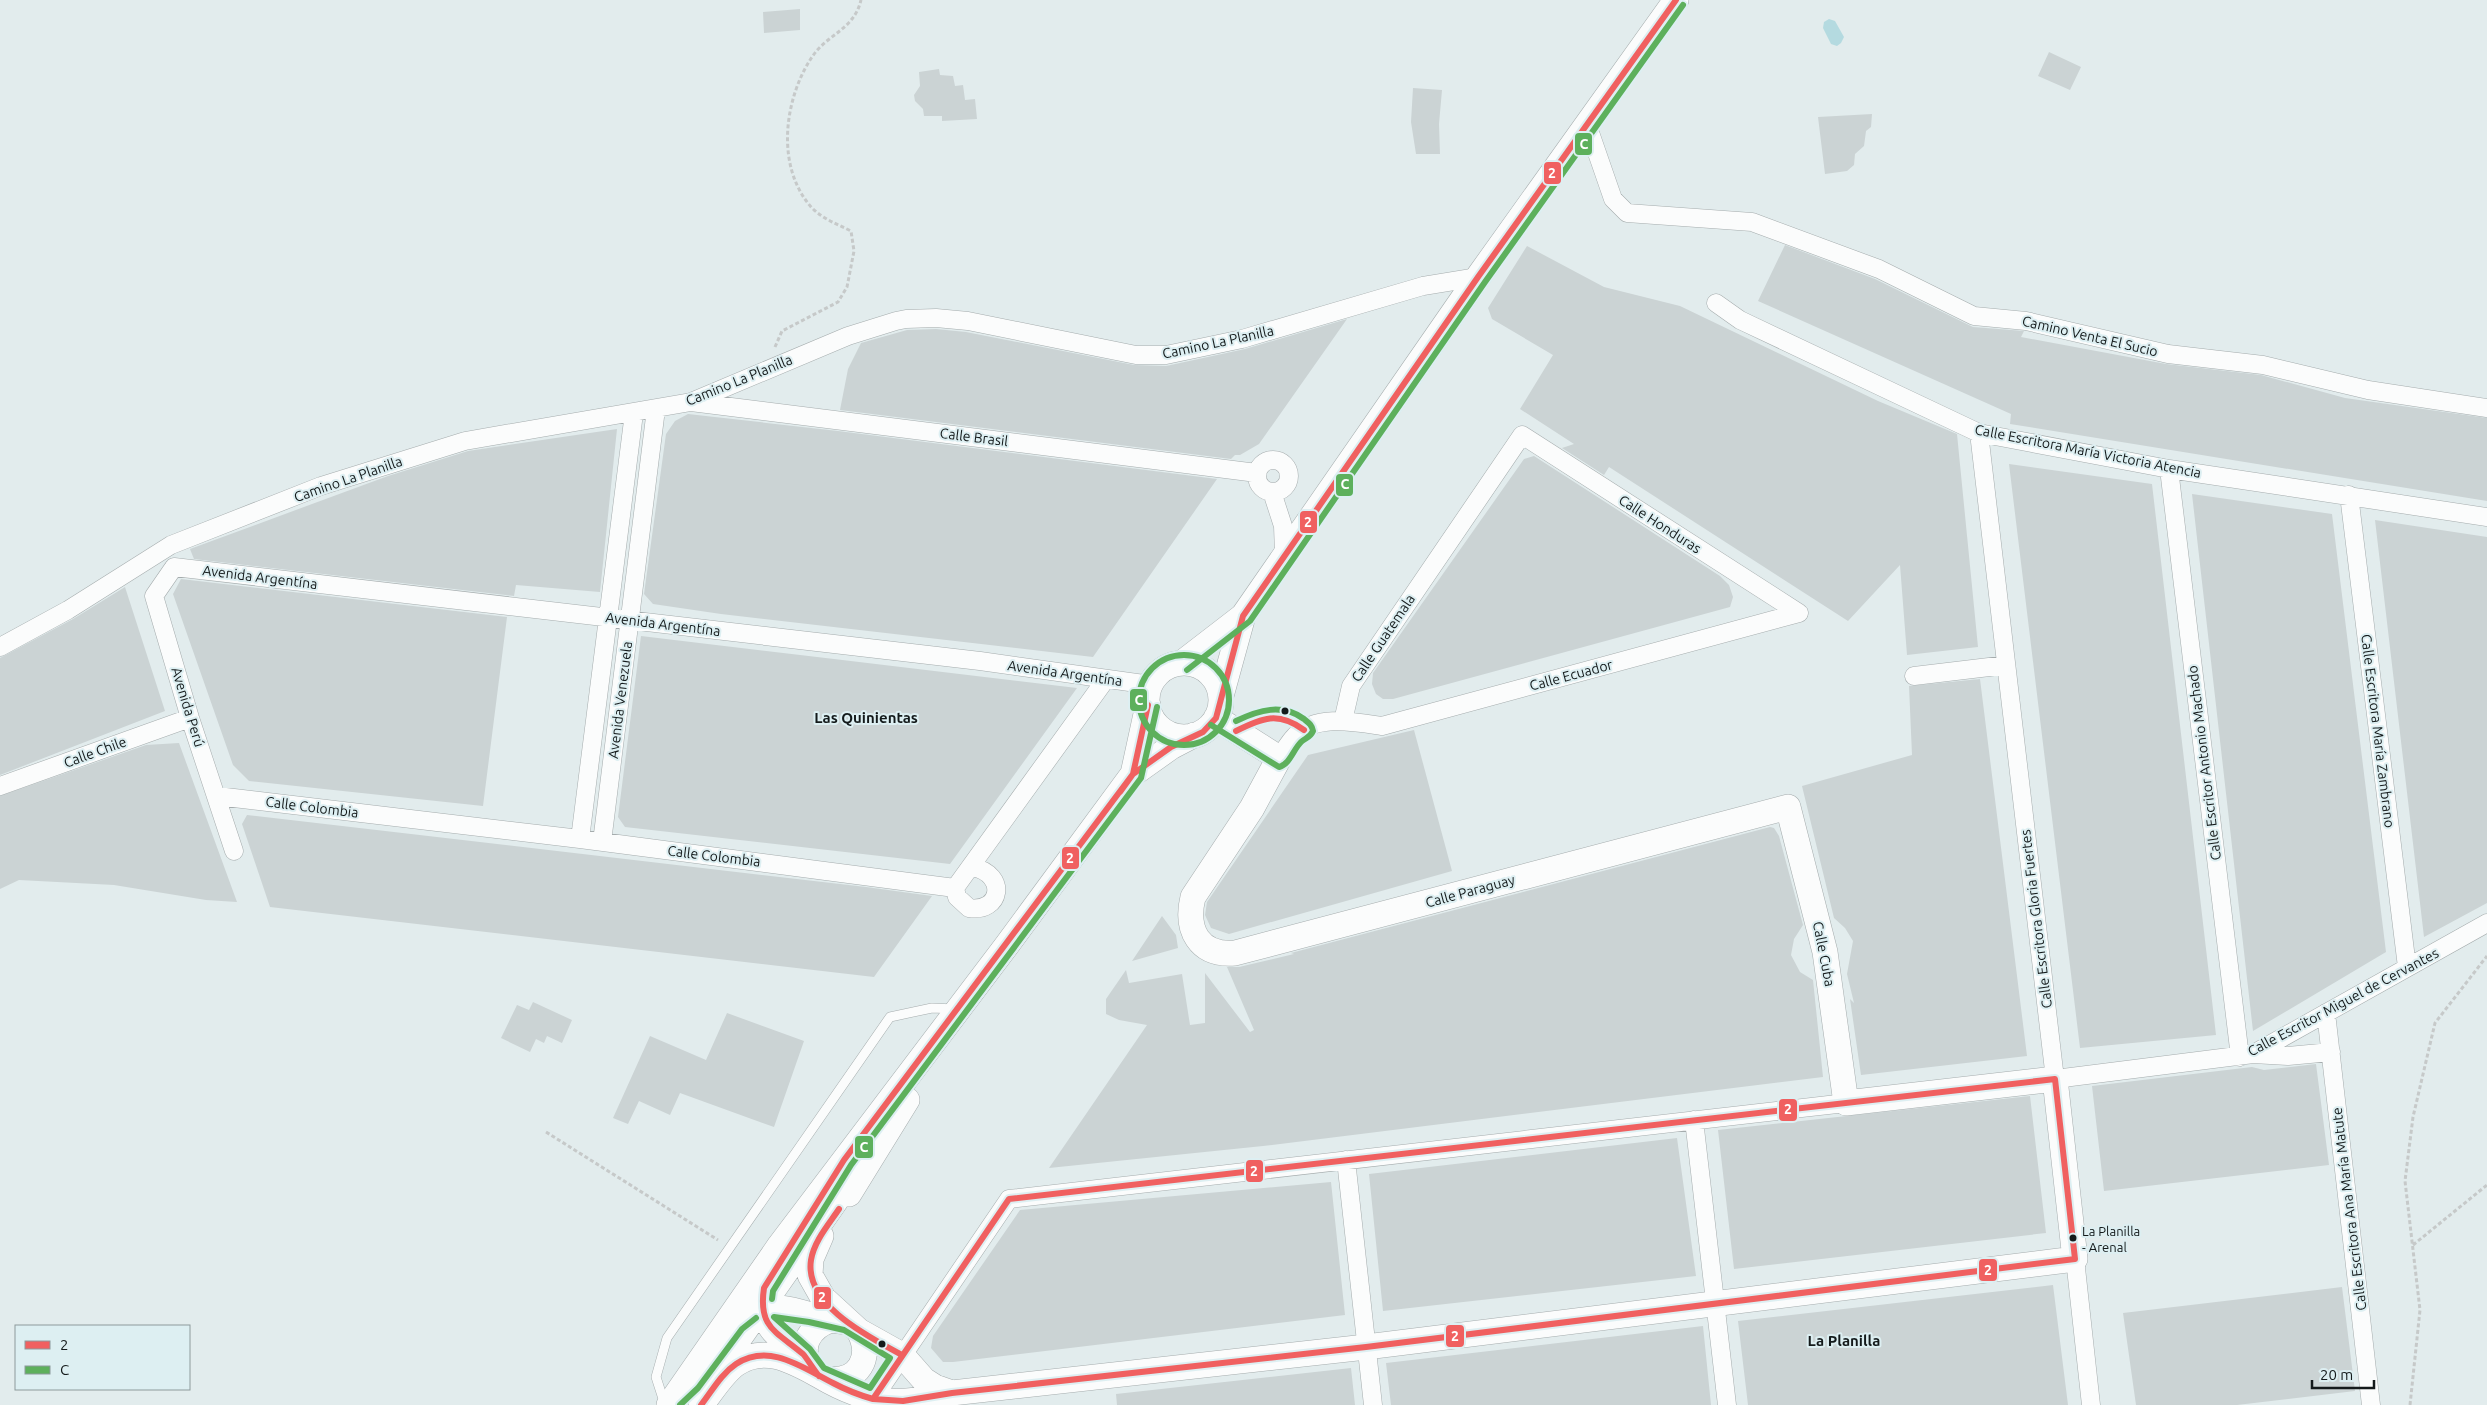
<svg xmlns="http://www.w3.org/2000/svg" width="2487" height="1405" viewBox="0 0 2487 1405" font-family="Ubuntu,sans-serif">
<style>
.water{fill:#b4dae0}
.building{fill:#cbd3d4}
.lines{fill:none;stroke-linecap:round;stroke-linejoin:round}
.lane-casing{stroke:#a5acad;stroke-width:10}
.street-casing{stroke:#a5acad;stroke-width:19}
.secondary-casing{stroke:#a5acad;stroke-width:26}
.path{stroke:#c6c9c9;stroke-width:3;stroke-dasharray:4 2.5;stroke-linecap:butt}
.lane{stroke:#fbfcfc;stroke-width:9}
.street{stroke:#fbfcfc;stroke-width:18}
.secondary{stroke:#fbfcfc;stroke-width:25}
.bus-1-casing{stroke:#ddeff2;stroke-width:10}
.bus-2-casing{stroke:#ddeff2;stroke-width:10}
.bus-1{stroke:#f06060;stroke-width:6}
.bus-2{stroke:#5db05c;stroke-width:6}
.bus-dot{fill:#141a1b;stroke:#ddeff2;stroke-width:2}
.labels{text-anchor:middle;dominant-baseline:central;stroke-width:4;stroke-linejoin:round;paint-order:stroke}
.bus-label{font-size:13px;fill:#141a1b;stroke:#ddeff2;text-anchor:start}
.street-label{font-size:14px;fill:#141a1b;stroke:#ddeff2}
.neighbourhood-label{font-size:15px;font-weight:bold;fill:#141a1b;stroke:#ddeff2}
.line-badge{stroke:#ddeff2;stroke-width:2}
.badge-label{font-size:14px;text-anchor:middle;font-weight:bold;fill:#fff}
</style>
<rect width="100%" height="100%" fill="#e2eced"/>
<!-- water -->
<path class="water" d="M1829,19L1835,21L1844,37L1841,43L1837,46L1831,44L1823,28L1824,22Z"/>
<!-- building -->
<path class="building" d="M800,9V30L764,33L763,12Z
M2049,52L2081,67L2070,90L2038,76Z
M939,69L940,75L953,76L955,86L963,85L965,100L975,99L977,119L942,121V116H924L923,109L915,101L914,95L920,86L919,72Z
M1413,88L1442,90L1439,124L1440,154H1416L1411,122Z
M1872,114L1871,127L1866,131L1864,146L1855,154L1854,165L1847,171L1825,174L1818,117Z
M1785,245L1875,279L1973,327L2024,331L2021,337L2166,364L2261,375L2345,398L2487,418V501L2010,424L2011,414L1758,301Z
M1527,246L1604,287L1680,306L1878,401L1957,434L1978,647L1907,655L1900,565L1848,621L1609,467L1604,475L1562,448L1574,444L1520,409L1553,355L1492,319L1488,308Z
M1347,319L1259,444L1240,455H1235L1231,459L840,410L848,369L861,343L907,330L936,329L966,332L1134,365L1166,366L1245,349Z
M688,414L838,431L1217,479L1093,657L721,614L653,604L644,594L666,434L675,421Z
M617,429L600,592L516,585L514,596L194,559L190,549L388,476L468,451Z
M1534,456L1720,576L1729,585L1733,597L1730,607L1393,699H1383L1376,694L1372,684L1373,673L1524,459Z
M2009,464L2152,484L2216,1035L2080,1048Z
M2192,494L2332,514L2386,952L2253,1031Z
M2375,520L2487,537V903L2424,937Z
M181,579L507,617L483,806L249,781L233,765L173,594Z
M125,587L165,711L0,775V658L73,619Z
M641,636L834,659L1077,688L950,864L625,827L618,817Z
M1980,679L2027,1056L1861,1075L1850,999L1854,1003L1847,974L1853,941L1845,928L1834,918L1802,786L1912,755L1909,686Z
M1414,730L1452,871L1229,934L1211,928L1205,915L1207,902L1308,755Z
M179,743L237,902L206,900L114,885L19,880L0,889V796L146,745Z
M247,815L866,887L932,896L874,977L270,907L242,824Z
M1770,827L1774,828L1779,836L1803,925L1794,939L1791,955L1800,972L1813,980L1823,1077L1263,1146L1049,1168L1147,1025L1119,1020L1106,1014V999L1126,970L1129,983L1182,974L1190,1025L1205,1023V973L1250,1032L1254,1030L1227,967H1239L1294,954L1291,953Z
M1162,916L1176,935L1178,948L1132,961Z
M533,1002L572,1020L562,1043L547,1036L544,1043L536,1039L530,1052L501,1038L517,1005L529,1010Z
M727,1013L804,1041L774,1127L680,1093L670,1115L639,1101L628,1124L613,1118L650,1036L706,1060Z
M2316,1064L2329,1165L2104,1191L2092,1086L2252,1067L2264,1070Z
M2030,1096L2046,1233L1734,1269L1718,1130Z
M1677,1138L1696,1276L1383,1311L1369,1174Z
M1331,1182L1345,1315L953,1362H943L931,1348L933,1336L1020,1210Z
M2053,1285L2068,1405H1748L1738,1321Z
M2342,1287L2355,1391L2237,1405H2136L2123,1313Z
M1703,1326L1711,1405H1391L1386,1363Z
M1351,1368L1355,1405H1117L1116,1394Z"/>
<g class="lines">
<defs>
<path id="lane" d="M1238,730C1263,717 1281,710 1304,730
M665,1405L656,1377L667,1338L890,1017L932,1008L955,1009"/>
<path id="street" d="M1587,124L1613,199L1627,213L1752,222L1879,269L1974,316L2026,321L2168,354L2263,365L2368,390L2487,408
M1716,303L1740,320L1979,433L2169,469L2487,517
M691,402L1257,473
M1979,433L2055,1079L2253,1054L2487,923
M1257 476a16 16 0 1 1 32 0a16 16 0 1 1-32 0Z
M2169,469L2240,1057
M1272,492L1283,526L1284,554
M2349,495L2407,967
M174,567L980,661L1151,685
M174,567L154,596L190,718L234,851
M0,647L68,610L171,545L321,486L465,441L691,402L848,336L896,321L906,319L936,318L968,321L1136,355H1166L1242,339L1423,286L1478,277
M1914,676L2006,665
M1343,721L1351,686L1522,435L1799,613
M1279,758C1284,751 1289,742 1295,736C1316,714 1355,722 1382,726L1799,613
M0,786L190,718
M217,796L580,839L955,888
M580,839L634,413
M602,842L656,409
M955,888L1106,679
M955,888L957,897L969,908C1001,913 1008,875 973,867
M2326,1013L2371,1405
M2253,1054L2288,1056L2331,1052
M1694,1120L1727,1405
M1346,1160L1373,1405
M2075,1259L2091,1405
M869,1405L1009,1199L1846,1103"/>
<path id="secondary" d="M1182,663L1243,616
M1147 700a37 37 0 1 1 74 0a37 37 0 1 1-74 0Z
M1221,696L1243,616L1478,277L1676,0
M1133,774L1148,705
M849,1194L907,1100
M821,1236L811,1259L810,1275L823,1298L859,1331L902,1355L924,1380L935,1387L952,1393
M763,1295C758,1326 782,1340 805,1356
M749,1311C780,1301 802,1314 831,1320C837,1321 842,1321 847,1322
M812,1369C797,1348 809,1327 831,1320
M715,1373L853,1176
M827,1379C859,1383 873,1357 859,1331
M669,1405L780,1245L1007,945L1133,774L1171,747L1194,735
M701,1405C712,1392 722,1374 736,1364C765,1344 794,1362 820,1376C835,1385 856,1394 873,1399C899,1405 926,1399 952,1393L1366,1347L2075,1259L2055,1079L1846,1103L1825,952L1788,807L1235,953C1199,956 1185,930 1193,897L1252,808L1279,758L1216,718"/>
</defs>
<!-- lane casing -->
<use href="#lane" class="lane-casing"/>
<!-- street casing -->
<use href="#street" class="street-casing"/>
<!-- secondary casing -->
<use href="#secondary" class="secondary-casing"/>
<!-- path -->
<path class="path" d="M775,347L782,331L838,302L847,287L854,251L851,231C837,224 823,219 812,208C775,167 784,99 812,57C827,34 854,30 861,0
M546,1132L718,1240
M2413,1245L2487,1185
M2410,1405L2420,1310L2405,1181L2413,1117L2435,1023L2487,956"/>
<!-- lane -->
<use href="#lane" class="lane"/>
<!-- street -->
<use href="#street" class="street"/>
<!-- secondary -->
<use href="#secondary" class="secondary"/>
<defs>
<path id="bus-1" d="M1236,731C1262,718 1278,711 1304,730
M1120,792L1133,774L1148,705
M2055,1079L2075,1259L1366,1347L952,1393L903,1401L873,1399L1009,1199Z
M839,1209C829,1224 814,1241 811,1260C804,1305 869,1337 902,1355
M819,1376C814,1370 806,1357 803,1354C776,1331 758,1328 764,1288L844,1160L1133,774L1171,747L1203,732L1216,718L1243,616L1478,277L1676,0
M701,1405C712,1391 721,1374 736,1364C770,1342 803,1368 833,1383C846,1390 859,1395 873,1399"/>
<path id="bus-2" d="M1139 700a45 45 0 1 1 90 0a45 45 0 1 1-90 0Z
M1187,670L1250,621L1485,282L1683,5
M1211,725L1279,767C1290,764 1293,750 1301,742C1305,738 1310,738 1313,731C1312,725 1309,723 1304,719C1282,703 1259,710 1236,721
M772,1299L773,1291L851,1165L1141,778L1157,707
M774,1317L809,1322L844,1330L890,1358L870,1388L824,1368L810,1349Z
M680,1405L698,1388L742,1329L756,1318"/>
</defs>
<!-- bus-1 casing -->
<use href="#bus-1" class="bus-1-casing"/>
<!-- bus-2 casing -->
<use href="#bus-2" class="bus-2-casing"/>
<!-- bus-1 -->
<use href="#bus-1" class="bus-1"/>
<!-- bus-2 -->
<use href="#bus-2" class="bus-2"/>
</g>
<!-- markers -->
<g class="bus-dot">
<circle cx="1285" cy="711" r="4.5"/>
<circle cx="2073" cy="1238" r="4.5"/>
<circle cx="882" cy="1344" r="4.5"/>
</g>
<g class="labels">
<!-- bus labels -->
<g class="bus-label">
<text x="2082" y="1231">La Planilla<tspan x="2082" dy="16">- Arenal</tspan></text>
</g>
<!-- street labels -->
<g class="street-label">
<text transform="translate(2090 336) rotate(13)">Camino Venta El Sucio</text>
<text transform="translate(1218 342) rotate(-12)">Camino La Planilla</text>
<text transform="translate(739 380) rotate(-22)">Camino La Planilla</text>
<text transform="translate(974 437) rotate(7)">Calle Brasil</text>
<text transform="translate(2088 451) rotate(11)">Calle Escritora María Victoria Atencia</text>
<text transform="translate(348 479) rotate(-19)">Camino La Planilla</text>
<text transform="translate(1660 524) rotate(33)">Calle Honduras</text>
<text transform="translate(260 577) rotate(7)">Avenida Argentína</text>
<text transform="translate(663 624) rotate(7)">Avenida Argentína</text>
<text transform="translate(1383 638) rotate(-56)">Calle Guatemala</text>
<text transform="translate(1065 673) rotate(8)">Avenida Argentína</text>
<text transform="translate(1571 675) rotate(-15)">Calle Ecuador</text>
<text transform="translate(620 700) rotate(-83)">Avenida Venezuela</text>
<text transform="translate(188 707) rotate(73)">Avenida Perú</text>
<text transform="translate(2378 731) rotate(83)">Calle Escritora María Zambrano</text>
<text transform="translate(95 752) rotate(-20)">Calle Chile</text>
<text transform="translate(2204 763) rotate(-97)">Calle Escritor Antonio Machado</text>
<text transform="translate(312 807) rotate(7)">Calle Colombia</text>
<text transform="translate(714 856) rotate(7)">Calle Colombia</text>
<text transform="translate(1470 891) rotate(-15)">Calle Paraguay</text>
<text transform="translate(2036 919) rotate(-97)">Calle Escritora Gloria Fuertes</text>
<text transform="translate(1824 954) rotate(79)">Calle Cuba</text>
<text transform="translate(2343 1002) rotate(-28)">Calle Escritor Miguel de Cervantes</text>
<text transform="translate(2349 1209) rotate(-97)">Calle Escritora Ana María Matute</text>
</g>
<!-- neighbourhood labels -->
<g class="neighbourhood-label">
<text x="866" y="717">Las Quinientas</text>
<text x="1844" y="1340">La Planilla</text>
</g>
</g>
<g class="line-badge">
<rect x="1574" y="132" width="19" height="24" rx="5" fill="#5db05c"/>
<rect x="1543" y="161" width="19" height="24" rx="5" fill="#f06060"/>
<rect x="1335" y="473" width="19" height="24" rx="5" fill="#5db05c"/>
<rect x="1299" y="510" width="19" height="24" rx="5" fill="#f06060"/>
<rect x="1129" y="688" width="19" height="24" rx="5" fill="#5db05c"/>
<rect x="1061" y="846" width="19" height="24" rx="5" fill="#f06060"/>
<rect x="1778" y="1098" width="20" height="24" rx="5" fill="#f06060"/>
<rect x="854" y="1135" width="20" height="24" rx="5" fill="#5db05c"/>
<rect x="1245" y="1159" width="19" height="24" rx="5" fill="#f06060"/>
<rect x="1978" y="1258" width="20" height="24" rx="5" fill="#f06060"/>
<rect x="813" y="1286" width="19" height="24" rx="5" fill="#f06060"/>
<rect x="1445" y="1324" width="20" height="24" rx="5" fill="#f06060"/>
</g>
<g class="badge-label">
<text x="1584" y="149">C</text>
<text x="1552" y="178">2</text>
<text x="1345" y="489">C</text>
<text x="1308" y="527">2</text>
<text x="1139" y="705">C</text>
<text x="1070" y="863">2</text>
<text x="1788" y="1114">2</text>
<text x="864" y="1152">C</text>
<text x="1254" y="1176">2</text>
<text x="1988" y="1275">2</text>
<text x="822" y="1302">2</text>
<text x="1455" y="1341">2</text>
</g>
<!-- legend -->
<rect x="15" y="1325" width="175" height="65" fill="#ddeff2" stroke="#8d9a9c"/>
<rect x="25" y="1341" width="25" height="8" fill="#f06060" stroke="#8d9a9c"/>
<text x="60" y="1350" font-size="15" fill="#141a1b">2</text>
<rect x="25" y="1366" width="25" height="8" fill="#5db05c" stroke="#8d9a9c"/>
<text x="60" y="1375" font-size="15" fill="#141a1b">C</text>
<!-- scale -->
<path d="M2312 1380v8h62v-8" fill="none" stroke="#141a1b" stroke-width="2.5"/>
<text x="2320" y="1380" font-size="15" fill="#141a1b" stroke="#ddeff2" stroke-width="4" paint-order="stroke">20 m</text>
</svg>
